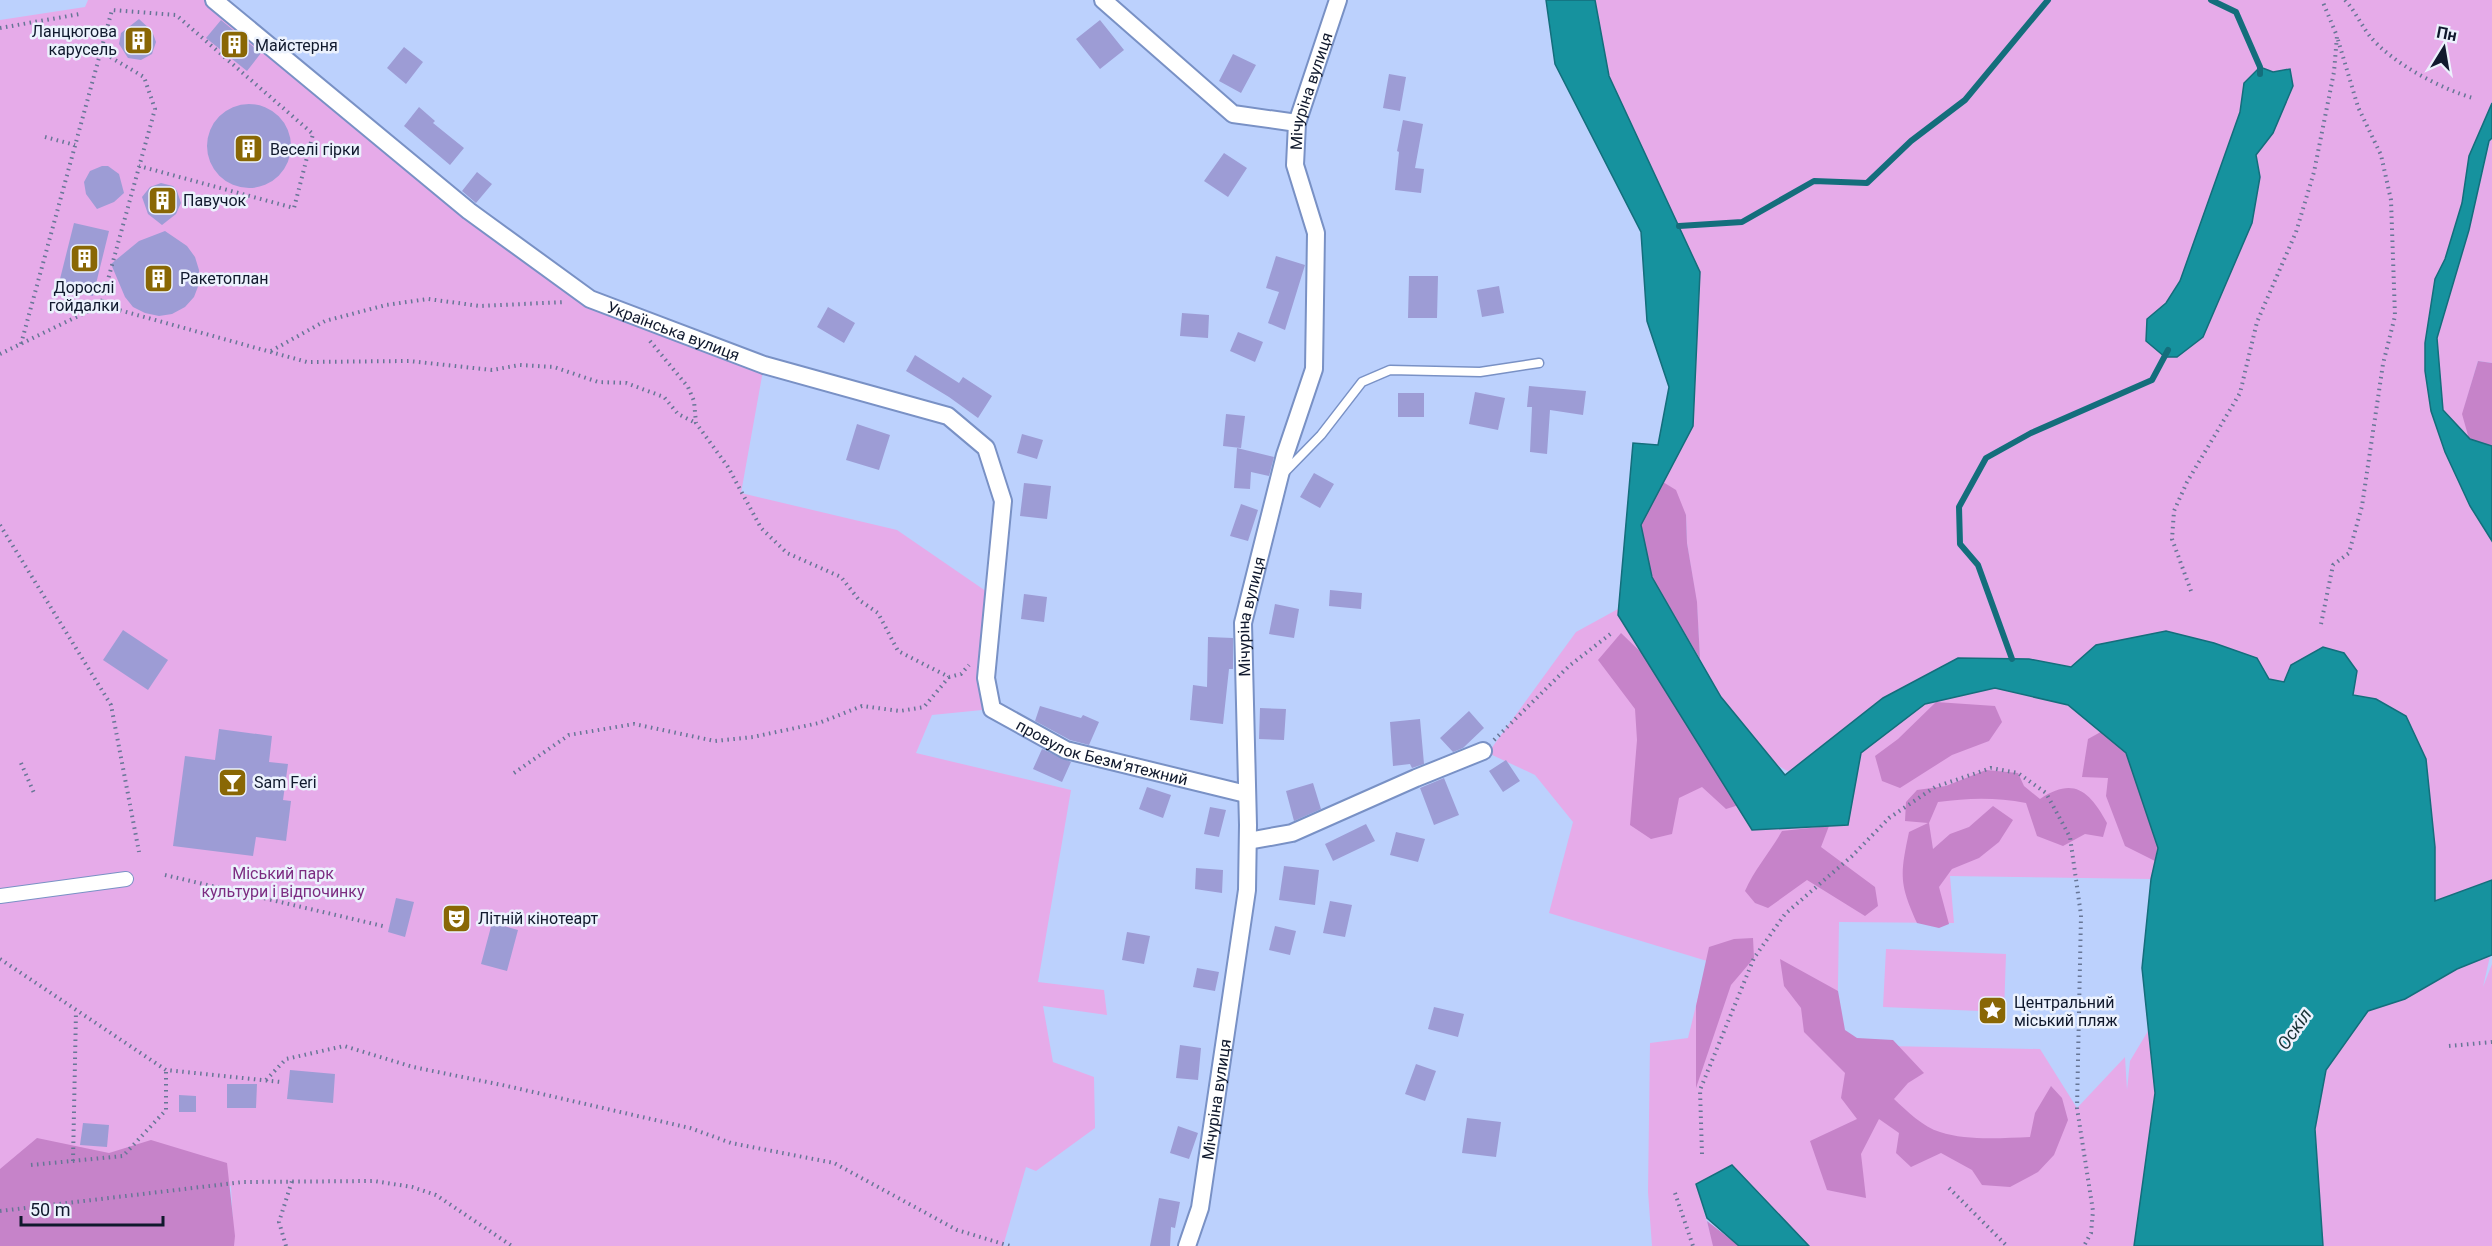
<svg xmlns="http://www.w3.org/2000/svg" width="2492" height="1246" viewBox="0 0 2492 1246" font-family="Roboto,sans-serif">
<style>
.green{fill:#e6abe9}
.forest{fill:#c683c9}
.water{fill:#16929e;stroke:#146e7c;stroke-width:1.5}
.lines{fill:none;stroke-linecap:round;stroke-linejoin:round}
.stream{stroke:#146e7c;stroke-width:6}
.building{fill:#9d9cd5}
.service-casing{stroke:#7991c5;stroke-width:11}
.pedestrian-casing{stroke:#7991c5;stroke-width:16}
.minor-casing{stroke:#7991c5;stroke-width:20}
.path{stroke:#677696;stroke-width:4;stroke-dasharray:1.5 4.5;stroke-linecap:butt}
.service{stroke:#fff;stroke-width:8}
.pedestrian{stroke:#fff;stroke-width:14}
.minor{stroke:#fff;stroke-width:16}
.labels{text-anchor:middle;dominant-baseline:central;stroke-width:5;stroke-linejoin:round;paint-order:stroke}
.poi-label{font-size:16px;fill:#10192d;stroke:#ecf2fd;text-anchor:start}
.street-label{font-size:16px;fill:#10192d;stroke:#ecf2fd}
.park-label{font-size:16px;fill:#7c2c81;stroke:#ecf2fd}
.water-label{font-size:18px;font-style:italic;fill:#183033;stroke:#ecf2fd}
</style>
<rect width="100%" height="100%" fill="#bcd1fd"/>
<!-- green -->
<path class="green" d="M88,0H207L590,299L764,365L741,493L897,530L993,596L992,709L932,715L916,753L1071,790L1038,982L1104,990L1107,1015L1043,1006L1053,1062L1094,1077L1095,1128L1036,1171L1026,1167L1003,1246H234L231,1186L0,1212V20L85,7Z
M1595,0H2492V103L2469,156L2462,203L2445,259L2435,279L2425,343V371L2431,411L2445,452L2470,506L2492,541V880L2433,904L2435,847L2425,759L2406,716L2376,699L2352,694L2357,671L2354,667L2284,682L2096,645L2071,667L2029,659L1883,701L1789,772L1777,765L1721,697L1700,659L1697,606L1687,543L1686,515L1660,483L1700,272L1609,76Z
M2492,138V363L2478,361L2464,409L2470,439L2443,410L2437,338L2469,230L2490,141Z
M1618,609L1752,830L1848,825L1861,753L1925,704L1995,688L2068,705L2126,753L2158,848L2151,879L1950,876L1954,923L1839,922L1837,1045L2040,1049L2077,1108L2125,1057L2127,1090L2130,1061L2148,1031L2155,1093L2134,1246H1809L1732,1165L1696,1184L1714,1246H1652L1648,1192L1650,1043L1688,1038L1707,961L1549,913L1573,822L1535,775L1488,753L1576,632Z
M1886,949L2006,954L2004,1012L1883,1007Z
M2490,956L2483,987L2492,964V1246H2323L2315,1129L2326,1070L2368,1011L2405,999L2457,969Z"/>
<!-- forest -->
<path class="forest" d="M2478,361L2492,363V446L2469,439L2462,414Z
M1663,482L1676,490L1686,515L1687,543L1697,602L1700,659L1652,577L1639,522Z
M1621,633L1650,661L1742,804L1726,809L1702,787L1679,798L1672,834L1651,839L1630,825L1637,740L1635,709L1598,660Z
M1936,702L1995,706L2002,722L1989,741L1952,755L1900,788L1882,781L1875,756L1898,739Z
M2108,728L2126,753L2159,835L2155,861L2125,846L2106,796L2108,778L2082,777L2088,739Z
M1986,770L2018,773L2024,786L2040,799C2073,777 2089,790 2107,823L2103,837L2085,834L2063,846L2037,836L2026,803C1995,797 1968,798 1938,802L1929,823L1933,849L1950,834L1969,827L1993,806L2013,820L1999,842L1979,858L1952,869L1939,887L1949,924L1939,928L1917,923C1899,883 1900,875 1909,832L1928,823L1905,821L1906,802L1917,790L1946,786Z
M1829,826L1821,847L1875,887L1878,906L1865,916L1807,880L1768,908L1755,903L1745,891C1754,870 1770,852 1782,831Z
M1753,938L1754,958L1731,985L1696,1088V1006L1709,947L1734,939Z
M1780,959L1838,991L1845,1030L1857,1038L1893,1040L1924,1073L1908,1083L1894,1099C1907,1111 1923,1127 1940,1132C1967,1141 2002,1138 2030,1137L2035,1113L2051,1086L2062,1098L2068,1120L2054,1155L2038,1172L2010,1187L1982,1185L1972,1170L1941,1153L1911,1167L1896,1153L1899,1133L1879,1119L1861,1154L1866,1198L1827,1190L1810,1141L1857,1119L1841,1098L1845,1073L1804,1032L1801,1008L1784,986Z
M37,1138L109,1153L151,1140L227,1163L235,1236L234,1246H0V1169Z
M1707,1221L1738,1245L1739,1246H1713Z"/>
<!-- water -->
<path class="water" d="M1546,0H1595L1609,76L1700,272L1693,426L1641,525L1652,577L1721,697L1785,775L1883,698L1958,658L2029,659L2071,667L2096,645L2166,631L2214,643L2257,658L2269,679L2284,682L2291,665L2323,647L2344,653L2357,671L2353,695L2376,699L2406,716L2426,759L2435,847V901L2492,880V955L2457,969L2405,999L2368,1011L2326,1070L2315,1129L2323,1246H2134L2155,1093L2142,968L2151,879L2158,848L2126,753L2068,705L1995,688L1925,704L1861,753L1848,825L1752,830L1618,615L1633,443L1658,445L1669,387L1647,321L1641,232L1555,64Z
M2260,67L2273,72L2290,69L2293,86L2273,133L2256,155L2260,177L2252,223L2203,337L2177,357H2165L2146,341L2147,319L2166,303L2180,281L2240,112L2244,83Z
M2492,103V138L2489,141L2469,230L2437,338L2443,410L2470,439L2492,446V541L2470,506L2445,452L2431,411L2425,371V343L2435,279L2445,259L2462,203L2469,156Z
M1732,1165L1809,1246H1739L1707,1218L1696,1184Z"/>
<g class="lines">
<!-- stream -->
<path class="stream" d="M2211,0L2236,12L2260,67V74
M1679,226L1742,222L1814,181L1867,183L1911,141L1965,100L2048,0
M2012,659L1978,565L1960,544L1959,507L1986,458L2031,433L2152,380L2168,350"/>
</g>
<!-- building -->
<path class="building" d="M139,19L152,31L156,42L152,54L141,60L128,58L119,44L121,33Z
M221,20L261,53L247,71L206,38Z
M1100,20L1124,50L1100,69L1076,39Z
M404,47L423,62L406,84L387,68Z
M1233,54L1256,65L1241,93L1219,81Z
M1389,74L1406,77L1400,111L1383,108Z
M207 146a42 42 0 1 1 84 0a42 42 0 1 1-84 0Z
M419,107L435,121L433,123L464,148L450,165L404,126Z
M1403,120L1423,124L1415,168L1424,169L1421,193L1395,190L1399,152L1397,151Z
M1224,153L1247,168L1228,197L1204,181Z
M102,166H108L119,174L124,193L114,202L97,209L86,194L84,182L90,171Z
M477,172L492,184L476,203L462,191Z
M161,183L173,186L177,191L181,203L176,214L162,225L148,214L142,197L150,187Z
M74,223L109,231L93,296L58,287Z
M165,231L187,246L195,257L199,270V284L194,297L185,307L172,314L159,316L145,313L133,307L125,297L111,264L139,241Z
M1276,256L1305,265L1285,330L1268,323L1279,292L1266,288Z
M1409,276H1438L1437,318H1408Z
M1499,286L1504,313L1482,317L1477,290Z
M828,307L855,323L844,343L817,327Z
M1182,313L1209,315L1208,338L1180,336Z
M1238,332L1263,342L1255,362L1230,351Z
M915,355L959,383L963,377L992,396L978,418L949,397L906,371Z
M1529,386L1586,391L1583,415L1550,410L1547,454L1530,452L1532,407H1527Z
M1475,392L1505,398L1498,430L1469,424Z
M1398,393H1424V417H1398Z
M1226,414L1245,416L1241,448L1223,446Z
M857,424L890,435L879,470L846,460Z
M1022,434L1043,440L1037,459L1017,453Z
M1237,448L1274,457L1269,476L1251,472L1250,489L1234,488Z
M1314,473L1334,484L1320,508L1300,497Z
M1024,483L1051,486L1047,519L1020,516Z
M1241,504L1258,510L1248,541L1230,536Z
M1330,590L1362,593L1361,609L1329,606Z
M1024,594L1047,597L1044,622L1021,619Z
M1275,604L1299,609L1294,638L1269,634Z
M123,630L168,660L148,690L103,660Z
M1208,637L1233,638V669H1229L1223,724L1190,720L1193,685L1207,687Z
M1040,706L1081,718L1083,715L1099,722L1089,745L1070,740L1035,721Z
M1260,708L1286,709L1284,740L1259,739Z
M1469,711L1484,728L1463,748L1453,752L1440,738Z
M1420,719L1424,764L1412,768L1410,764L1393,766L1390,722Z
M219,729L272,736L269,762L288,764L283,800L291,801L286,841L256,837L253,856L173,846L185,756L215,760Z
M1042,749L1071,762L1062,782L1033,769Z
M1506,760L1520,781L1503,792L1489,771Z
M1444,778L1459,815L1434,825L1420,788Z
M1313,783L1321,809L1294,821L1286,791Z
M1147,787L1171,795L1163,818L1139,809Z
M1210,807L1226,810L1219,837L1204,834Z
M1366,824L1375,841L1333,861L1325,844Z
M1396,832L1425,839L1418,862L1390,855Z
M1284,866L1319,870L1315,905L1279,900Z
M1196,868L1223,870L1222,893L1195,889Z
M396,898L414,902L405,937L388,932Z
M1330,901L1352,905L1345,937L1323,933Z
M492,923L518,930L507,971L481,964Z
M1275,926L1296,931L1290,955L1269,950Z
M1127,932L1150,936L1144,964L1122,960Z
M1197,968L1219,972L1215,991L1193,987Z
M1434,1007L1464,1014L1458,1037L1428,1029Z
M1180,1045L1201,1048L1198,1080L1176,1078Z
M1416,1064L1436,1071L1425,1101L1405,1094Z
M290,1070L335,1074L333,1103L287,1099Z
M227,1084H257L256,1108H227Z
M179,1095L196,1096V1112H179Z
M1467,1118L1501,1122L1496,1157L1462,1153Z
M83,1123L109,1125L107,1147L80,1145Z
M1178,1126L1198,1133L1189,1159L1170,1153Z
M1159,1198L1180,1202L1175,1228L1171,1227L1170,1246H1150Z"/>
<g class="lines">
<defs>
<path id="service" d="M1283,474L1321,435L1362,382L1390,370L1480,372L1539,363"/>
<path id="pedestrian" d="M0,896L126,879"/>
<g id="minor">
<path id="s1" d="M214,0L469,211L590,299L764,365L948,416L986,448L1003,501L986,678L992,709L1066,750L1246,794"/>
<path d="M1103,0L1233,114L1297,123"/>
<path d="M1248,841L1292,833L1416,778L1483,751"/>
<path id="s2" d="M1187,1246L1200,1208L1247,890L1248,825L1243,623L1285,455L1314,369L1316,233L1295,165L1297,123L1338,0"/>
</g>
</defs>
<!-- service casing -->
<use href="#service" class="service-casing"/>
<!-- pedestrian casing -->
<use href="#pedestrian" class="pedestrian-casing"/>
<!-- minor casing -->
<use href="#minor" class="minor-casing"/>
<!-- path -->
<path class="path" d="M2345,0C2355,11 2360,23 2369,35C2390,62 2441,89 2473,98
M0,28L80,14
M100,51L144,77L155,109L101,305
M45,137L75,145
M650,341L688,387L694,401L696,423L728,467L761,528L787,553L841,577L859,600L878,613L898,651L949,677L961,674L969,665
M21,344L112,10L176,15L313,134L294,208L139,166
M271,351L325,321L386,305L428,299L480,306L565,302
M0,354L101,305L307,362L409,361L492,370L520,365L554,367L598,382L626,383L664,397L678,414L696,423
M0,525L111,705L139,852
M2191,591L2172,539L2174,511L2187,482L2240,393L2257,322L2296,232L2314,172L2334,72L2337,36L2322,0
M2321,624L2333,565L2349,553L2362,506L2383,364L2395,316L2391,200L2381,155L2358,107L2338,40
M1494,740L1569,666L1613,632
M21,763L34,793
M514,773L569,735L634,724L715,741L753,737L819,723L862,706L900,711L924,707L949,677
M165,875L387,927
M0,959L166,1070L281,1082
M2449,1046L2492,1042
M266,1080L286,1059L344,1046L413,1067L507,1086L690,1128L731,1143L834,1163L957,1230L1010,1246
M1702,1154L1700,1090L1754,958L1785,914L1852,856L1889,818L1935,787L1991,768L2018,773L2046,793L2070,837L2081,915L2077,1108L2093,1211L2091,1233L2084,1246
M73,1161L76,1011
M31,1165L123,1156L166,1110V1070
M1949,1188L2007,1246
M1675,1193L1693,1246
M0,1211L243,1182L374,1181L412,1187L436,1195L512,1246
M286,1246L279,1222L292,1181"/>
<!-- service -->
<use href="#service" class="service"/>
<!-- pedestrian -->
<use href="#pedestrian" class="pedestrian"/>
<!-- minor -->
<use href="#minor" class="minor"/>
</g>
<!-- icons -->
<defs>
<symbol id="building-square" viewBox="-11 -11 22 22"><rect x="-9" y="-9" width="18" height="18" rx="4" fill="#896705" stroke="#ecf2fd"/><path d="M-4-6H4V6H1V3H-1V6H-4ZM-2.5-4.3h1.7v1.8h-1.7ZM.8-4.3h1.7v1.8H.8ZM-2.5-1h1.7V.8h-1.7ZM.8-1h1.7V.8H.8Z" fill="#fff"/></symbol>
<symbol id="bar-square" viewBox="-11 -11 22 22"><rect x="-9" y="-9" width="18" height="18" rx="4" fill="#896705" stroke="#ecf2fd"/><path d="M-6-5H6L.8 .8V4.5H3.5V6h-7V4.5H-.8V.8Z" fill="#fff"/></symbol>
<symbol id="theatre-square" viewBox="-11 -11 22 22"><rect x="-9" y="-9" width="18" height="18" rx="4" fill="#896705" stroke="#ecf2fd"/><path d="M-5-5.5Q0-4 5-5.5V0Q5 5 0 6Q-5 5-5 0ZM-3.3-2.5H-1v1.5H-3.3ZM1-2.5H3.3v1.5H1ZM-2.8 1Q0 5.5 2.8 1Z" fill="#fff"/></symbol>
<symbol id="sight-square" viewBox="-11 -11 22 22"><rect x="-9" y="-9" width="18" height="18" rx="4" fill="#896705" stroke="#ecf2fd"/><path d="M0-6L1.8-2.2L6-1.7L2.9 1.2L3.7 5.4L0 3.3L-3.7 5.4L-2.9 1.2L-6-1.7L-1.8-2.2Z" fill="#fff"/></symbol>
</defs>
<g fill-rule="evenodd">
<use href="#building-square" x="122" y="24" width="33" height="33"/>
<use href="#building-square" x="218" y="28" width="33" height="33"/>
<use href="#building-square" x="232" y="132" width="33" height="33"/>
<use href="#building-square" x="146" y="184" width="33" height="33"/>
<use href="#building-square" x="68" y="242" width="33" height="33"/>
<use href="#building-square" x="142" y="262" width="33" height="33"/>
<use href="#bar-square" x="216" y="766" width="33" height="33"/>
<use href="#theatre-square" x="440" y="902" width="33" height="33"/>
<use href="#sight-square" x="1976" y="994" width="33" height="33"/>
</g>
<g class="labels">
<!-- poi labels -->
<g class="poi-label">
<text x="117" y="31" text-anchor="end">Ланцюгова<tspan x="117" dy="18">карусель</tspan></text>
<text x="255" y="45">Майстерня</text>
<text x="270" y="149">Веселі гірки</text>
<text x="183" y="200">Павучок</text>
<text x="180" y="278">Ракетоплан</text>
<text x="84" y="287" text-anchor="middle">Дорослі<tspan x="84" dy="18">гойдалки</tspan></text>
<text x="254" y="782">Sam Feri</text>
<text x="478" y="918">Літній кінотеарт</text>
<text x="2014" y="1002">Центральний<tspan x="2014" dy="18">міський пляж</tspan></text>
</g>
<!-- street labels -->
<g class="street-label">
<text stroke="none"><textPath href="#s2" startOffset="1176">Мічуріна вулиця</textPath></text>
<text stroke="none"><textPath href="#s1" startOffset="570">Українська вулиця</textPath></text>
<text stroke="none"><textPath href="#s2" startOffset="636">Мічуріна вулиця</textPath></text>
<text stroke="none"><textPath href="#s1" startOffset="1292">провулок Безм'ятежний</textPath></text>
<text stroke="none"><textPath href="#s2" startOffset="150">Мічуріна вулиця</textPath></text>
</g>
<!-- park labels -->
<g class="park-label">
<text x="283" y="873">Міський парк<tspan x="283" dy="18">культури і відпочинку</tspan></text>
</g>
<!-- water labels -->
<g class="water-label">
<text transform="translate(2294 1029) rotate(-55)">Оскіл</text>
</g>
</g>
<!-- north arrow -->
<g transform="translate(2444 48) rotate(11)" stroke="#ecf2fd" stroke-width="4.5" paint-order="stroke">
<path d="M0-4.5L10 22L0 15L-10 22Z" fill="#10192d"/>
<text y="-9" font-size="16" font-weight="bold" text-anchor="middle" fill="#10192d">Пн</text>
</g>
<!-- scale -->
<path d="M21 1216v9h142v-9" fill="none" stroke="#10192d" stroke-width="3"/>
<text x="30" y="1216" font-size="18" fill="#10192d" stroke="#ecf2fd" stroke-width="4.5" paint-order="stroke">50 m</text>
</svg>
